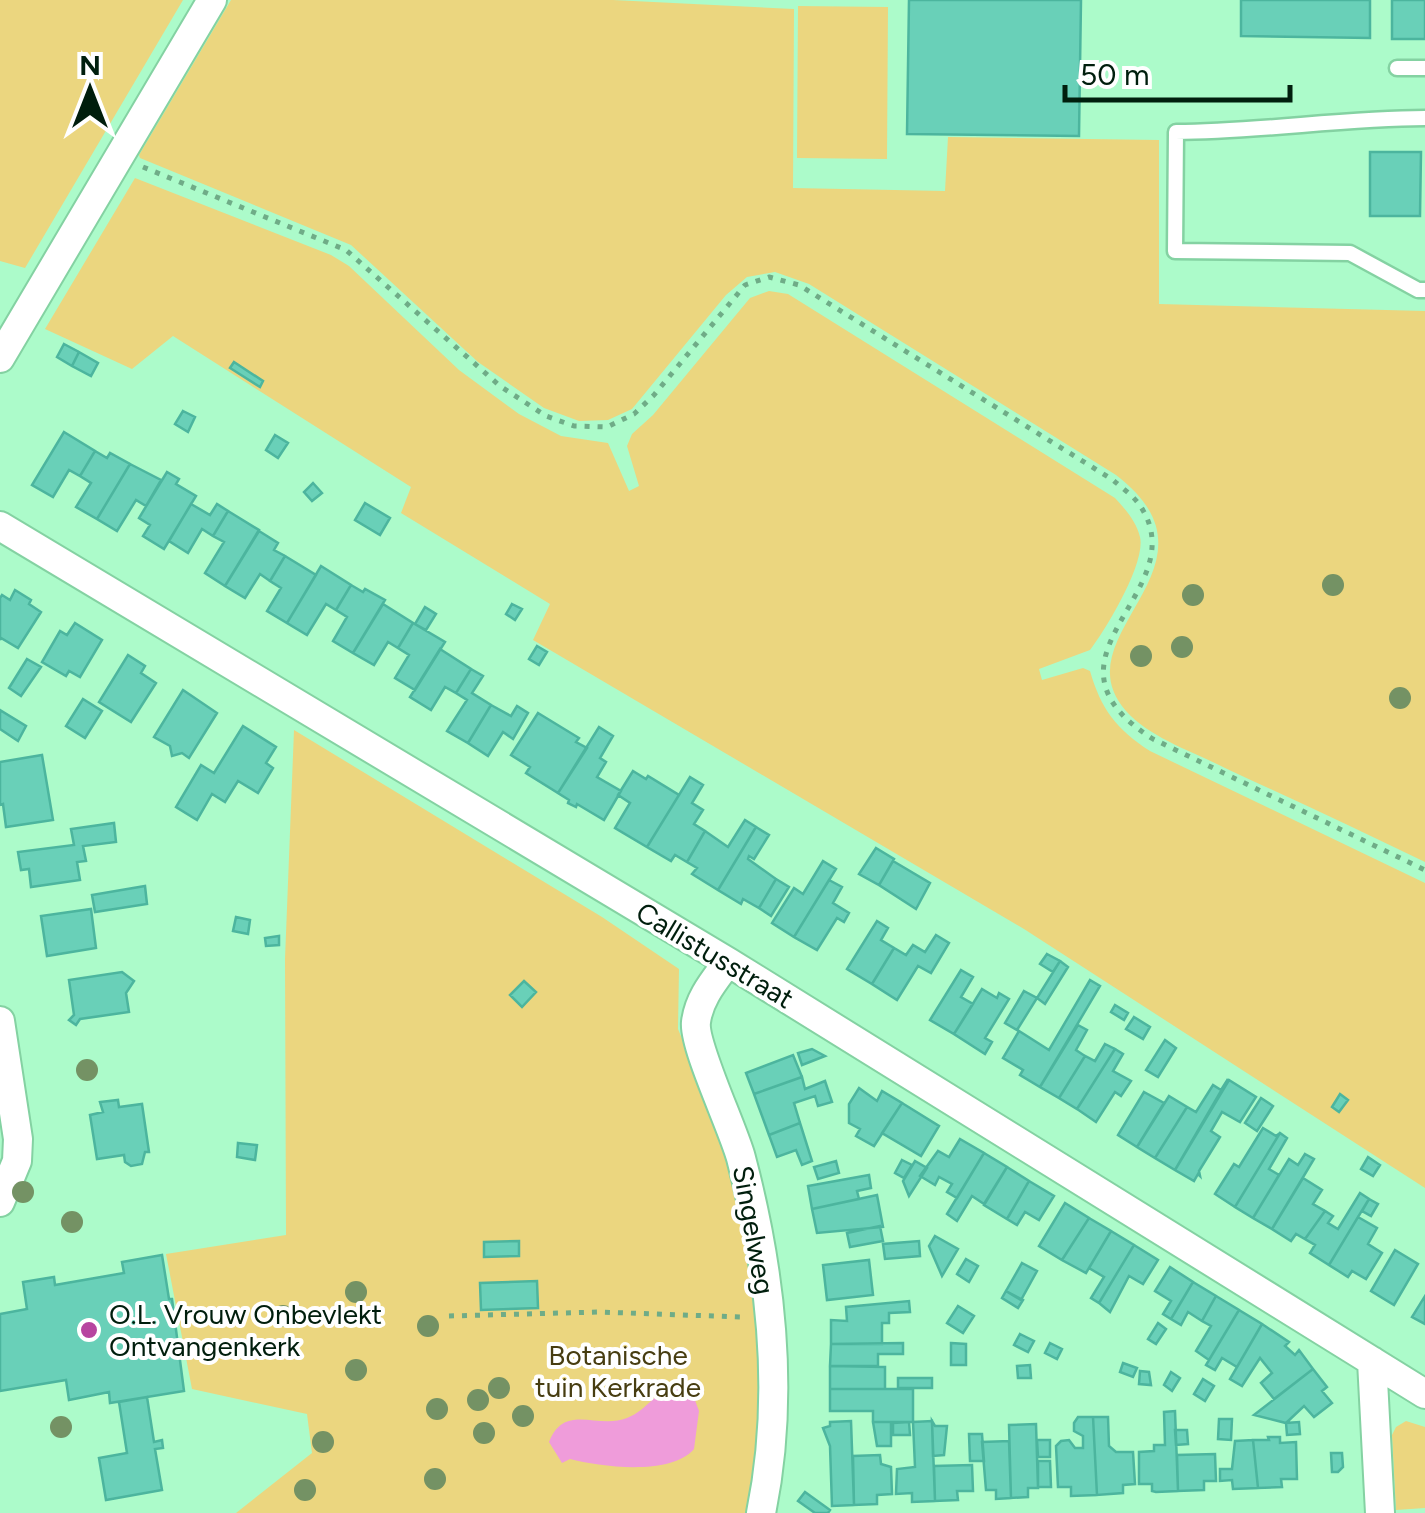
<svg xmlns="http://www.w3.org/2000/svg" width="1425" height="1513" viewBox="0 0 1425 1513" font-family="Figtree,sans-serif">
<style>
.green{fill:#ebd67f}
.water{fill:#ef9cda}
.building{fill:#69d0b8;stroke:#4cb59e;stroke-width:2.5}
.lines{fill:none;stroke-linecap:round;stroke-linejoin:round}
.service-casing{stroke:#84d2a2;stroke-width:19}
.minor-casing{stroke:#84d2a2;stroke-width:32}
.path{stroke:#6fac87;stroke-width:5;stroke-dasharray:5 8;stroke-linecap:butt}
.service{stroke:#fff;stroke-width:14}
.minor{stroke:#fff;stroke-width:28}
.tree{fill:#749264}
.poi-dot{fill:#b745a0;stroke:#fff;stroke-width:4}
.labels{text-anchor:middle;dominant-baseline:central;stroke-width:8;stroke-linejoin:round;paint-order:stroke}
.street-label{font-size:28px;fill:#001e0d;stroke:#fff}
.poi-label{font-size:28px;fill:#001e0d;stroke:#fff;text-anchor:start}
.park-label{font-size:28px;fill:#473d11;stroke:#fff}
</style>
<rect width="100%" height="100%" fill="#acfbca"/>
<!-- green -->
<path class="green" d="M0,0H183L25,268L0,261Z
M231,0H613L794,9L793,188L945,191L948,137L1159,140V304L1425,311V862C1359,830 1292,799 1225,768C1194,752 1150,738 1126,711C1058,634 1235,566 1116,475L809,284L775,272L747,277L726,295L632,409L608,420L579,421L544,408L478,362L351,245L140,158L139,155Z
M798,6L888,7L887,159L797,158Z
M135,178L331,255L349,266L459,370L519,414L561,436L608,443L629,491L639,486L627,446L632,434L653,415L750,298L769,291L788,294L1115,498C1126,510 1136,521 1140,537C1146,563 1106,629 1090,650L1039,669L1042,680L1083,668L1090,671C1101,709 1116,729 1150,751L1425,883V1188L1024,929L533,640L550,604L401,513L411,487L173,336L132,369L45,329Z
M294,730L602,917L679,969L678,1029L718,1127L746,1230L761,1346V1425L749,1513H236L312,1453L307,1414L192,1389L166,1254L286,1235L285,959Z
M1406,1421L1425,1427V1508L1396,1510L1392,1435L1396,1427Z"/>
<!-- water -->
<path class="water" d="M680,1384L690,1387L699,1411L694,1449C671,1476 601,1467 570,1459L562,1463L549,1442C565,1402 597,1430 627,1418C648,1410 657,1388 680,1384Z"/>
<!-- building -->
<path class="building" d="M909,0H1081L1079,136L907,134Z
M1241,0H1370V38L1241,36Z
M1392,0H1425V39H1392Z
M1370,152H1421L1420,216H1370Z
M64,344L79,352L72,366L57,357Z
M79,352L98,363L91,376L72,366Z
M234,362L263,381L260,387L230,368Z
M183,411L195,417L188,432L175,424Z
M64,432L95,451L80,476L69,470L53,497L32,485Z
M275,435L288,443L278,458L266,450Z
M95,451L107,458L110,453L130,464L97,519L76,507L91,483L80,476Z
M130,464L161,480L146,506L136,500L117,531L97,519Z
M167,472L179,479L176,484L196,496L164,549L143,536L150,525L139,518Z
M313,483L322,493L312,501L304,492Z
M365,503L390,518L380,535L355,520Z
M191,504L210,515L217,504L228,511L213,536L202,529L188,553L169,541Z
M228,511L259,530L225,586L205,573L224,542L213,536Z
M259,531L278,543L274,550L285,556L270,581L260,574L245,598L225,586Z
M285,556L316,575L287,623L267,611L281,588L270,581Z
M321,566L351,585L336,610L326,604L307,635L287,623Z
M351,585L363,592L365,589L385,600L353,653L333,641L347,617L336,610Z
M15,590L31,600L29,604L41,612L18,648L1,638L0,640V598L2,595L10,600Z
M383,604L413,623L398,648L388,642L374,665L353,653Z
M512,604L522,609L515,620L506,614Z
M425,607L436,614L426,630L415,624Z
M75,623L102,640L80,677L69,671L66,676L42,662L60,631L67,635Z
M413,623L445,642L415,690L395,678L409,655L398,648Z
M537,646L547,652L539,665L529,659Z
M440,649L471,669L456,693L445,687L431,710L410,697Z
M128,655L145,666L141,673L156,683L131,722L99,702Z
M27,659L41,667L21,696L9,688Z
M471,669L483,676L472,693L491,705L468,743L447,731L467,700L456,693Z
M183,690L217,713L189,758L182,753L172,756L170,746L154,737Z
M83,699L102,711L85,738L66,726Z
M491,705L511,716L517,706L528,713L513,739L503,732L488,756L468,743Z
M0,710L26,726L18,741L0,729Z
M538,713L579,738L576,742L587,748L558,793L526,773L530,767L511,755Z
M243,726L276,747L266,763L273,768L258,793L238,781L225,802L212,794L197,820L176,807L201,765L214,773Z
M599,727L613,736L600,758L606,762L597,777L621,791L604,820L577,804L576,807L568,803L569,800L558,793Z
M42,755L53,820L6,827L3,804L0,805V762Z
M633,771L646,779L648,776L679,795L647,847L615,828L630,803L618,795Z
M690,777L703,785L692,803L703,810L694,824L705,831L687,862L675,855L671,861L647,847Z
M745,820L756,827L718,890L692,874L697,868L687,862L705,831L728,847Z
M114,823L116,842L83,846L86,861L77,862L80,880L31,887L29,869L21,870L18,852L74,845L71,829Z
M756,827L769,835L754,859L749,856L748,859L776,879L759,908L743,899L741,904L718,890Z
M876,848L894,859L879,885L859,874Z
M823,861L836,869L794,937L772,923L794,888L803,894Z
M893,861L930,883L916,909L879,885Z
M776,879L789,887L771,916L759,908Z
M829,880L842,887L833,903L849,913L844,922L837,918L817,950L794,937Z
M145,886L147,904L95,912L92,895Z
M91,909L96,948L47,956L41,916Z
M236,917L250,920L248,934L233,931Z
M877,921L888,928L881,940L894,948L872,984L847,969Z
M936,935L949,943L931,973L918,966L897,1000L872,984L894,948L906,955L913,945L925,952Z
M279,936V945L266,946L265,938Z
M1047,954L1060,961L1053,972L1040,964Z
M1060,961L1068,967L1045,1004L1037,998Z
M961,970L973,977L961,997L973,1004L954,1034L930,1020Z
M122,972L134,981L126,993L129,1012L80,1019L76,1025L69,1020L74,1015L69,980Z
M1090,980L1100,986L1040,1087L1020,1075L1023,1070L1003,1058L1019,1031L1049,1050Z
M524,981L536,992L522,1007L510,995Z
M982,989L997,998L999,993L1009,999L985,1038L992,1042L985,1054L954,1034Z
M1024,991L1037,998L1017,1030L1005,1023Z
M1115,1005L1128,1013L1124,1020L1111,1012Z
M1134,1017L1150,1027L1143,1039L1126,1029Z
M1078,1025L1087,1030L1076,1050L1085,1056L1059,1098L1040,1087Z
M1165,1040L1176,1048L1158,1077L1146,1070Z
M1105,1044L1115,1049L1077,1109L1059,1098L1085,1056L1095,1061Z
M812,1049L825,1056L802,1065L798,1053Z
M1115,1049L1123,1054L1113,1071L1131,1081L1121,1096L1115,1092L1096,1122L1077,1109Z
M793,1055L802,1077L754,1094L746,1073Z
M802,1077L805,1089L825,1081L832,1102L818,1106L815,1096L794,1103L800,1123L769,1135L754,1094Z
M1228,1079L1175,1170L1155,1158L1187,1107L1196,1112L1213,1085L1221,1090Z
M1229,1080L1256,1097L1240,1122L1222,1112L1211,1131L1220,1137L1199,1171L1200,1176L1198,1174L1194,1181L1175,1170Z
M859,1088L877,1101L882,1091L902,1103L874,1146L856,1136L860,1129L849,1123V1104Z
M1144,1092L1164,1103L1137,1147L1118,1135Z
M1340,1094L1348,1100L1339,1112L1332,1107Z
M1169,1096L1187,1107L1155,1158L1137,1147Z
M1261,1098L1273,1106L1257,1131L1245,1123Z
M118,1100L119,1107L142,1104L149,1152H145L142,1164L131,1166L125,1162L124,1155L97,1159L90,1115L103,1112L100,1102Z
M902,1103L939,1126L921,1156L882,1133Z
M800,1123L812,1161L802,1165L796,1150L777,1157L769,1135Z
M1263,1128L1276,1136L1280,1133L1235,1207L1215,1194L1234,1164L1239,1167Z
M1280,1133L1287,1138L1269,1169L1279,1175L1253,1218L1235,1207Z
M960,1139L984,1153L957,1198L947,1192L952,1184L939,1177L935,1185L920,1176L938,1151L949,1157Z
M238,1143L257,1145L255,1160L237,1157Z
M984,1153L1007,1167L984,1204L972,1196L957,1221L947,1214Z
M1305,1154L1314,1159L1272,1229L1253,1218L1289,1159L1298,1165Z
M1368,1157L1380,1165L1373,1176L1361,1169Z
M902,1160L912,1165L904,1178L895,1173Z
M836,1161L839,1173L818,1179L814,1167Z
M915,1161L927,1168L909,1196L903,1181Z
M1007,1167L1029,1181L1007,1219L984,1205Z
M869,1175L871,1188L857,1191L859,1199L812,1209L808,1186Z
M1303,1178L1322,1190L1313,1204L1325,1211L1305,1239L1296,1234L1291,1241L1272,1229Z
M1029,1181L1054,1196L1039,1220L1025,1212L1017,1225L1007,1219Z
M1360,1193L1369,1199L1329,1265L1310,1253L1315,1245L1305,1239L1325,1211L1333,1216L1328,1223L1338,1229Z
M877,1195L883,1227L817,1233L812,1209Z
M1369,1199L1378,1204L1371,1216L1362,1211Z
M1065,1203L1089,1218L1062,1260L1039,1246Z
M1358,1217L1377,1228L1368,1244L1382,1253L1366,1279L1352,1271L1348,1277L1329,1265Z
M1089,1218L1111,1231L1086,1273L1062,1260Z
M880,1226L883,1241L850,1247L847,1233Z
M1111,1231L1134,1245L1099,1303L1091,1298L1104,1277L1089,1268Z
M935,1236L958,1249L942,1276L929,1246Z
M519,1241V1256L484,1257V1242Z
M919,1241L920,1256L885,1259L883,1244Z
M1134,1245L1158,1260L1143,1284L1129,1276L1110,1312L1099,1303Z
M1395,1250L1418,1264L1394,1305L1371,1291Z
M162,1255L169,1299H172L184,1391L110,1403L109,1392L69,1400L66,1380L0,1391V1314L27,1309L23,1282L54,1277L55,1285L124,1273L122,1262Z
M966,1259L978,1266L969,1282L957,1274Z
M869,1260L873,1295L827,1300L823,1265Z
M1022,1263L1037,1271L1021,1300L1006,1291Z
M1170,1267L1193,1282L1171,1319L1163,1314L1171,1301L1155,1291Z
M537,1281L538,1308L481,1310L480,1283Z
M1193,1282L1216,1296L1202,1321L1188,1312L1181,1325L1171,1319Z
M1006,1291L1023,1300L1018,1308L1002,1298Z
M1216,1296L1239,1310L1209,1360L1196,1351L1211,1326L1202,1321Z
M1425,1296V1324L1412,1317Z
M909,1301L910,1312L889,1313V1323H882V1344H831V1320L847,1321L846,1307Z
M958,1306L974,1316L963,1333L947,1323Z
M1239,1310L1262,1324L1237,1367L1222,1358L1215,1370L1206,1365Z
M1158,1323L1166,1329L1156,1344L1148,1339Z
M1262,1324L1289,1342L1285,1346L1295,1355L1299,1350L1313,1369L1274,1399L1261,1383L1272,1373L1260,1358L1242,1386L1230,1379Z
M1020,1334L1034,1341L1028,1352L1014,1345Z
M903,1343V1354H878V1366H830L831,1344Z
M951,1343L966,1344V1365H951Z
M1050,1343L1062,1349L1057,1359L1045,1353Z
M1123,1363L1137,1368L1133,1377L1120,1372Z
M1030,1365L1031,1378H1018L1017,1366Z
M830,1366L885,1367V1389H830Z
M1313,1369L1327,1387L1322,1391L1332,1403L1314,1417L1304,1406L1286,1423L1254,1415Z
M1140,1371L1149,1372L1151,1385L1139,1384Z
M1171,1372L1180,1378L1172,1391L1164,1385Z
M898,1378H932V1388H898Z
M1203,1379L1214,1386L1205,1401L1194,1394Z
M830,1389H913V1422H873V1411H830Z
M147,1397L154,1442L162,1440L163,1448L155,1449L162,1490L106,1500L99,1458L127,1453L119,1402Z
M1175,1411L1178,1491L1156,1492L1152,1491V1484H1139V1452L1154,1451V1445H1165L1164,1412Z
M1078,1417H1093L1097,1495L1071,1496V1487H1058L1056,1446L1061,1441L1069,1440L1075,1448H1083V1436L1074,1431V1423Z
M1093,1417H1108L1109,1446L1116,1452H1133L1135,1484L1123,1485V1493L1097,1495Z
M1219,1419H1232L1231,1440L1218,1439Z
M851,1421L854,1505L832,1506L830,1446L823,1428L830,1426V1422Z
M932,1421L935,1501L912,1502V1493L896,1494L897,1469L915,1467L913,1422Z
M932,1421L935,1426H947L944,1455L933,1456Z
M873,1422H891V1446H877Z
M909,1422L910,1435H893V1423Z
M1299,1422L1300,1434L1287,1435L1286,1423Z
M1036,1424L1038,1488H1028V1497L1011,1498L1009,1425Z
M1175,1430H1187L1188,1444L1176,1445Z
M969,1434H982L984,1461H970Z
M1268,1437H1280V1443L1296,1442L1297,1479H1281L1282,1487L1258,1488L1253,1440H1269Z
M1037,1440H1050V1457H1038Z
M1253,1440L1258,1488L1233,1489L1232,1480L1220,1481V1469H1232L1235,1441Z
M1009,1441L1011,1498L996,1499V1490H986L982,1442Z
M1331,1453H1342L1343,1467L1338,1472H1332Z
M1215,1454L1216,1481H1204V1490L1178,1491L1177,1455Z
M880,1455L881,1464L891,1467L892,1494L877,1495V1504L854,1505L853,1456Z
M1038,1461H1050L1051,1487H1038Z
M972,1465L973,1491H957L958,1500L935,1501L934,1466Z
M805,1492L830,1510L828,1513H815L798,1501Z"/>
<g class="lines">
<defs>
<path id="service" d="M1397,68H1425
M1425,118C1342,118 1260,132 1176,132L1175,251L1350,253L1418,290H1425"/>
<path id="minor" d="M0,358L212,0
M0,526L728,962L1425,1394
M728,962C714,981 699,998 696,1022C693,1045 733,1128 741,1158C771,1272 785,1397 761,1513
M0,1021L18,1139L17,1161L0,1202
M1372,1361L1380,1513"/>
</defs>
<!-- service casing -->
<use href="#service" class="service-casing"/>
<!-- minor casing -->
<use href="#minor" class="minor-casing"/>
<!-- path -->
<path class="path" d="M143,167L346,250L500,386L546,416L574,426L607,427L634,414L654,395L745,285L769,277L799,285L1113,480C1122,488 1134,496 1141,507C1196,593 1023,657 1153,739L1425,870
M449,1316L599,1312L741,1317"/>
<!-- service -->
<use href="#service" class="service"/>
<!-- minor -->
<use href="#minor" class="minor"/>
</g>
<!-- trees -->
<g class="tree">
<circle cx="1333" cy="585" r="11"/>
<circle cx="1193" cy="595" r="11"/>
<circle cx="1182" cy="647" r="11"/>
<circle cx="1141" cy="656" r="11"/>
<circle cx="1400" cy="698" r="11"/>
<circle cx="87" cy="1070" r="11"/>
<circle cx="23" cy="1192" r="11"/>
<circle cx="72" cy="1222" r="11"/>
<circle cx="356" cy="1292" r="11"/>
<circle cx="283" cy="1316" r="11"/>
<circle cx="428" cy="1326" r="11"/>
<circle cx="356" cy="1370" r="11"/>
<circle cx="499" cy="1388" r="11"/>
<circle cx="478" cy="1400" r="11"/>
<circle cx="437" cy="1409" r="11"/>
<circle cx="523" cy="1416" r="11"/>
<circle cx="61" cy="1427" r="11"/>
<circle cx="484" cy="1433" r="11"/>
<circle cx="323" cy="1442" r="11"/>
<circle cx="435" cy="1479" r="11"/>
<circle cx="305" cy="1490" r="11"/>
</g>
<!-- markers -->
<circle class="poi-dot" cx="89" cy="1330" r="10"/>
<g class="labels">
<!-- street labels -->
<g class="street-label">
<text transform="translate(715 955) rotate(31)">Callistusstraat</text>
<text transform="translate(754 1230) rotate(80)">Singelweg</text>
</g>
<!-- poi labels -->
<g class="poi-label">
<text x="109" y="1314">O.L. Vrouw Onbevlekt<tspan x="109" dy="32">Ontvangenkerk</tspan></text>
</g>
<!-- park labels -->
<g class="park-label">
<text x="618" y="1355">Botanische<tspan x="618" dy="32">tuin Kerkrade</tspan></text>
</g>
</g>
<!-- north arrow -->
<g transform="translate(90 90)" stroke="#ffffff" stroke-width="8" paint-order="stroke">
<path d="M0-8L18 38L0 25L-18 38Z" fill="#001e0d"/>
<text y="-15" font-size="28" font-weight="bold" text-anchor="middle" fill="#001e0d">N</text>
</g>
<!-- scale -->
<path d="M1065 85v15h225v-15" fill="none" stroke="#001e0d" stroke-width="5"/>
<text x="1080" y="85" font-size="30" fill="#001e0d" stroke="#ffffff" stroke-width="8" paint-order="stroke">50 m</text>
</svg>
